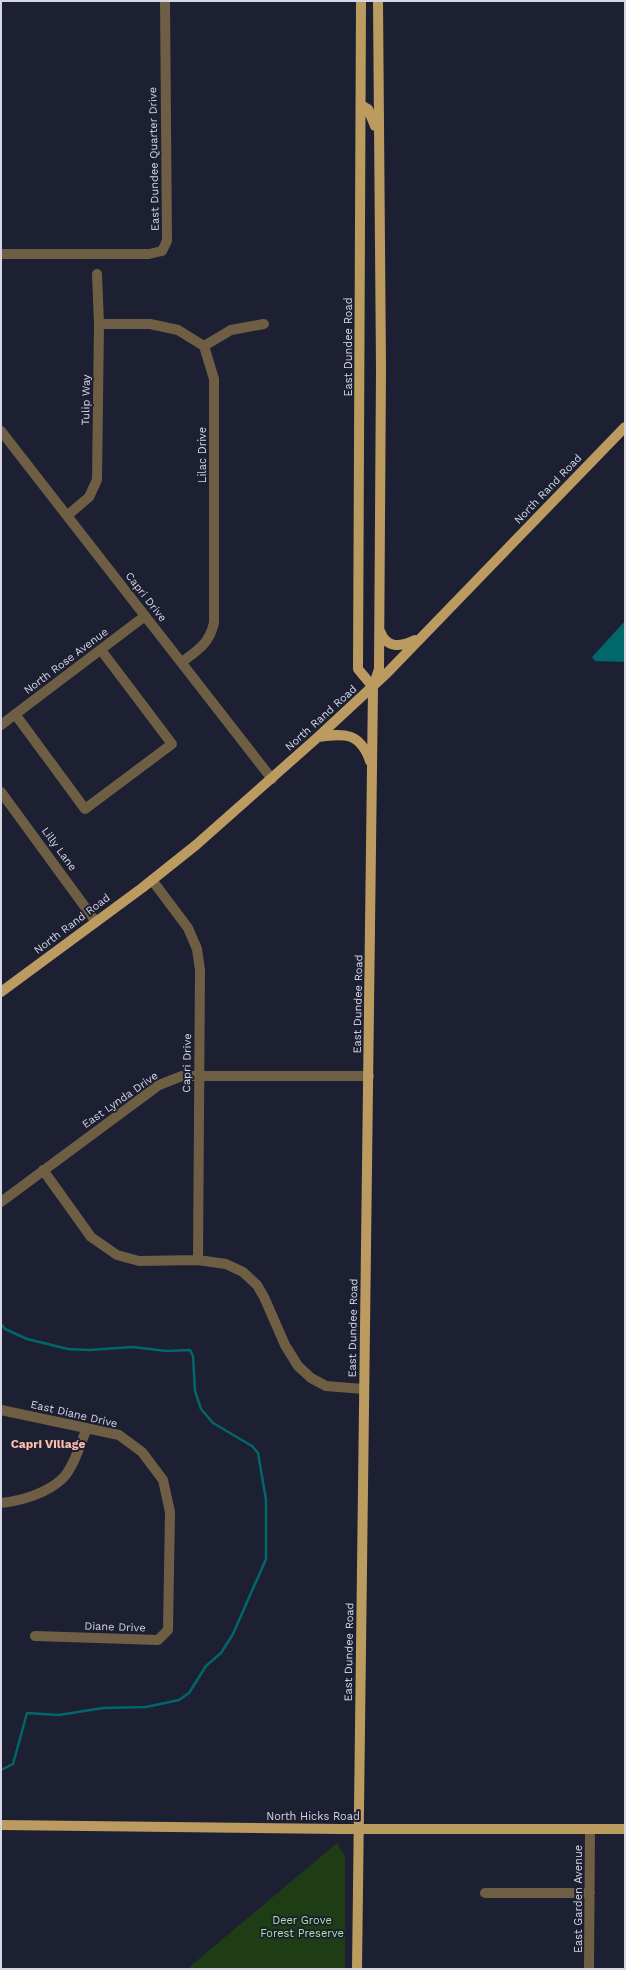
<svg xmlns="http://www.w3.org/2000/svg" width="626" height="1970" viewBox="0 0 626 1970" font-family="'Work Sans',sans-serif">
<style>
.green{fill:#1f3d14}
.water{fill:#00676a}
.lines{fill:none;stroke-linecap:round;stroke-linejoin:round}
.stream{stroke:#00676a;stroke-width:2.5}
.minor{stroke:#6e5e43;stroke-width:10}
.major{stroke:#bc9b61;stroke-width:10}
.labels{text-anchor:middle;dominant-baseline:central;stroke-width:4;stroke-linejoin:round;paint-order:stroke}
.street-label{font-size:11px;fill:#d5d7e5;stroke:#1d1f33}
.park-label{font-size:11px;fill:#a8e995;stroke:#1d1f33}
.neighbourhood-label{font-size:12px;font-weight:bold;fill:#ffbeab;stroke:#1d1f33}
</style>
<rect width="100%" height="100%" fill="#1d1f33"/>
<!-- green -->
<path class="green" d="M337,1843L345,1856V1969H187Z"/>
<!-- water -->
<path class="water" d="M625,621V662L595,661L592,657Z"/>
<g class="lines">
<!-- stream -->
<path class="stream" d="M1,1324L5,1329L27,1339L68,1349L89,1350L133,1347L166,1351L190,1350L193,1356L195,1391L201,1409L213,1423L252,1446L258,1453L266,1500V1559L233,1634L221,1653L206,1666L189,1693L179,1700L146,1707L103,1708L59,1715L27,1713L13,1764L1,1770"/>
<!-- minor -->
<path class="minor" d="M1,254H149L162,251L167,241L165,1
M99,324H150L178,330L204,346L214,379V623C209,644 198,650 182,662
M204,346L231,330L264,324
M1,431L272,779
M68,515L89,497L97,480L99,324L97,274
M15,714L85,809L172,744L101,650
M1,725L145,616
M1,792L96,922
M152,880L188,928L197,949L200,970L198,1260
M43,1170L91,1237L117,1255L139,1261L198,1260L226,1264L243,1272L257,1285L264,1297L285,1345L298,1366L311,1378L326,1386L363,1389
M1,1202L159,1085L182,1076H369
M1,1410L119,1435L142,1452L163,1480L170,1512L168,1630L158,1640L35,1636
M1,1503C21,1501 48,1493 63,1478C74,1467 81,1442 87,1428
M485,1893H590
M589,1969L590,1829"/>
<!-- major -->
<path class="major" d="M361,1L358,669L373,687
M361,105L368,109L375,126
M380,631C387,649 400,647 415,640
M318,737C344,733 360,732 370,761
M1,992L142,888L196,845L318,737L387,673L625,427
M1,1825L339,1829H625
M357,1969L373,687L379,669L381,369L378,1"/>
</g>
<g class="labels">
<!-- street labels -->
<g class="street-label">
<text transform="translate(154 159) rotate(-91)">East Dundee Quarter Drive</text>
<text transform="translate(348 347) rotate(-90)">East Dundee Road</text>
<text transform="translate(86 400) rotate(-89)">Tulip Way</text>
<text transform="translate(202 455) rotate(-90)">Lilac Drive</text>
<text transform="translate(548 489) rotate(-46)">North Rand Road</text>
<text transform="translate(146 597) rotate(52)">Capri Drive</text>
<text transform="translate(66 661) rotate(-37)">North Rose Avenue</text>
<text transform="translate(321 718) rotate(-42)">North Rand Road</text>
<text transform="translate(59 849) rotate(54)">Lilly Lane</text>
<text transform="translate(72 924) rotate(-37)">North Rand Road</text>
<text transform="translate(358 1004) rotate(-89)">East Dundee Road</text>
<text transform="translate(187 1063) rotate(-89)">Capri Drive</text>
<text transform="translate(120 1100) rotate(-35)">East Lynda Drive</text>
<text transform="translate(353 1328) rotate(-89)">East Dundee Road</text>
<text transform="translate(74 1414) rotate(13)">East Diane Drive</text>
<text transform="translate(115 1627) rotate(2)">Diane Drive</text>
<text transform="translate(349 1652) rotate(-89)">East Dundee Road</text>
<text x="313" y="1816">North Hicks Road</text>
<text transform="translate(578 1899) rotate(-90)">East Garden Avenue</text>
</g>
<!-- park labels -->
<g class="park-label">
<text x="302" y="1920">Deer Grove<tspan x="302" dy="13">Forest Preserve</tspan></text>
</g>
<!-- neighbourhood labels -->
<g class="neighbourhood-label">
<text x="48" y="1444">Capri Village</text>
</g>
</g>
<!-- border -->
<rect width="626" height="1970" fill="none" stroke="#d5d7e5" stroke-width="4"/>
</svg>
